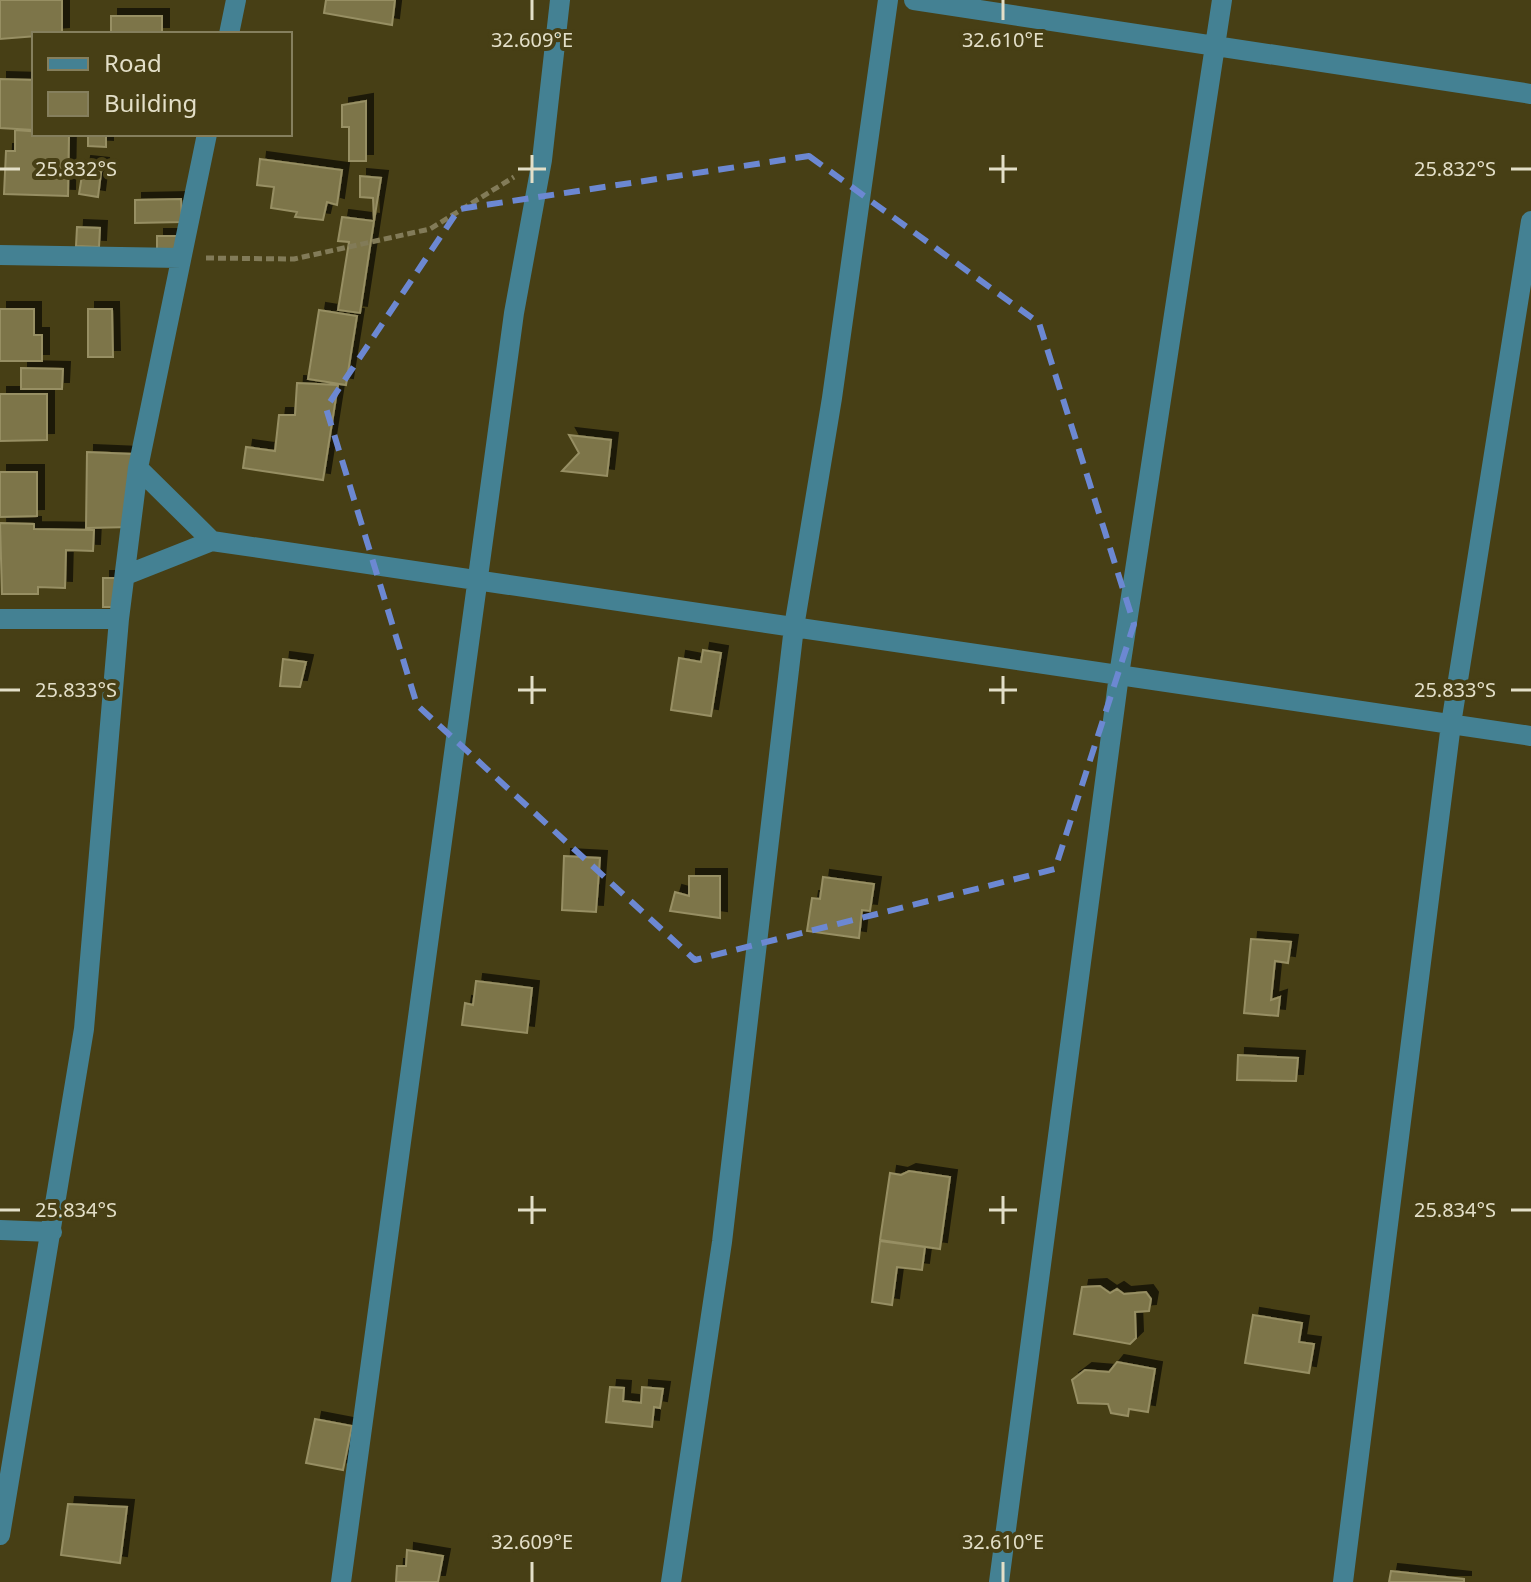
<svg xmlns="http://www.w3.org/2000/svg" width="1531" height="1582" viewBox="0 0 1531 1582" font-family="'Noto Sans',sans-serif">
<style>
.building{fill:#7d754a;stroke:#978f63;stroke-width:2;filter:url(#shadow)}
.lines{fill:none;stroke-linecap:round;stroke-linejoin:round}
.path{stroke:#827b58;stroke-width:5;stroke-dasharray:8 4;stroke-linecap:butt}
.minor{stroke:#448193;stroke-width:20}
.marked{fill:none;stroke:#6c88d2;stroke-width:6;stroke-dasharray:16 10;stroke-linejoin:round}
.ticks{fill:none;stroke:#e3dfc8;stroke-width:3}
.ticks-label{font-size:20px;text-anchor:middle;fill:#e3dfc8;stroke:#473f15;stroke-width:8;stroke-linejoin:round;paint-order:stroke}
</style>
<defs>
<filter id="shadow"><feDropShadow dx="7" dy="-7" stdDeviation="0" flood-color="#0009"/></filter>
</defs>
<rect width="100%" height="100%" fill="#473f15"/>
<!-- building -->
<path class="building" d="M0,0H62V34L0,39Z
M326,0H395L392,25L324,13Z
M111,16H162V34H111Z
M0,79L34,80V130L0,128Z
M366,101V161H349V127H342V105Z
M15,130L69,134L68,196L4,194L6,151H15Z
M88,134H106V147L88,146Z
M260,159L342,170L337,205L327,202L323,220L295,217L297,212L271,208L274,187L257,185Z
M84,163L102,165L98,197L79,194Z
M360,176L381,178L374,221L373,198L360,197Z
M181,199L182,222L135,223V200Z
M342,217L374,221L360,313L338,310L349,242L338,241Z
M77,227L100,228L99,247L76,246Z
M157,236H181V253H157Z
M0,309H34V335H42V361H0Z
M88,309H112L113,357H88Z
M319,310L357,316L346,385L308,379Z
M21,368L63,369L62,389H21Z
M297,383L338,385L323,480L243,468L246,447L275,451L279,415H295Z
M0,394H47V440L0,441Z
M569,435L611,440L607,476L562,471L579,453Z
M87,452L133,454L131,527L86,528Z
M0,472H37V516L0,517Z
M0,523L34,524V529L94,530L93,551L66,550L65,588L38,587V594H2Z
M103,578H119V607H103Z
M703,650L721,653L711,716L671,710L679,658L701,662Z
M283,659L306,662L300,687L280,686Z
M564,856L600,858L596,912L562,910Z
M689,876H720V918L670,911L675,892L689,896Z
M823,877L874,884L870,911L862,910L859,938L807,931L812,898L820,899Z
M1251,939L1291,942L1288,963L1275,961L1271,1000L1280,997L1278,1016L1244,1013Z
M476,981L532,988L527,1033L462,1025L465,1003L473,1005Z
M1238,1055L1298,1058L1296,1081L1237,1080Z
M909,1171L950,1177L940,1249L880,1240L890,1173L901,1175Z
M880,1241L925,1247L922,1270L897,1267L892,1305L872,1302Z
M1100,1286L1110,1293L1117,1289L1124,1294L1146,1292L1151,1299L1149,1311L1135,1312L1136,1338L1130,1344L1074,1334L1082,1287Z
M1253,1315L1302,1323L1299,1342L1314,1344L1309,1373L1245,1363Z
M1117,1362L1155,1369L1148,1412L1129,1409L1128,1416L1111,1413L1108,1404L1078,1403L1072,1380L1085,1370L1109,1372Z
M610,1387L624,1388L623,1401L641,1403L642,1387L663,1389L660,1408L654,1407L652,1427L606,1422Z
M315,1419L352,1426L343,1470L306,1463Z
M68,1504L127,1507L120,1563L61,1555Z
M407,1550L443,1556L438,1582H396L397,1566H406Z
M1391,1571L1464,1579V1582H1389Z"/>
<g class="lines">
<!-- path -->
<path class="path" d="M206,258L294,259L430,229L514,177"/>
<!-- minor -->
<path class="minor" d="M914,0L1531,94
M229,34L236,0
M0,255L181,258
M138,468L212,541
M126,575L212,541L1531,736
M0,619H119
M0,1230L52,1232
M0,1535L84,1029L119,619L138,468L207,134
M341,1582L514,313L542,160L560,0
M671,1582L722,1242L794,627L832,398L888,0
M999,1582L1119,675L1222,0
M1343,1582L1451,724L1531,221"/>
</g>
<!-- marked area -->
<path class="marked" d="M809,156L1039,323L1134,624L1055,869L695,960L417,705L326,408L459,209Z"/>
<!-- ticks -->
<path class="ticks" d="M532,0V20M1003,0V20M532,155V183M1003,155V183M0,169H20M518,169H546M989,169H1017M1511,169H1531M532,676V704M1003,676V704M0,690H20M518,690H546M989,690H1017M1511,690H1531M532,1196V1224M1003,1196V1224M0,1210H20M518,1210H546M989,1210H1017M1511,1210H1531M532,1562V1582M1003,1562V1582"/>
<g class="ticks-label">
<text x="532" y="47">32.609°E</text>
<text x="1003" y="47">32.610°E</text>
<text x="76" y="176">25.832°S</text>
<text x="1455" y="176">25.832°S</text>
<text x="76" y="697">25.833°S</text>
<text x="1455" y="697">25.833°S</text>
<text x="76" y="1217">25.834°S</text>
<text x="1455" y="1217">25.834°S</text>
<text x="532" y="1549">32.609°E</text>
<text x="1003" y="1549">32.610°E</text>
</g>
<!-- legend -->
<rect x="32" y="32" width="260" height="104" fill="#473f15" stroke="#857f5d" stroke-width="2"/>
<rect x="48" y="58" width="40" height="12" fill="#448193" stroke="#857f5d" stroke-width="2"/>
<text x="104" y="72" font-size="24" fill="#e3dfc8">Road</text>
<rect x="48" y="92" width="40" height="24" fill="#7d754a" stroke="#857f5d" stroke-width="2"/>
<text x="104" y="112" font-size="24" fill="#e3dfc8">Building</text>
</svg>
